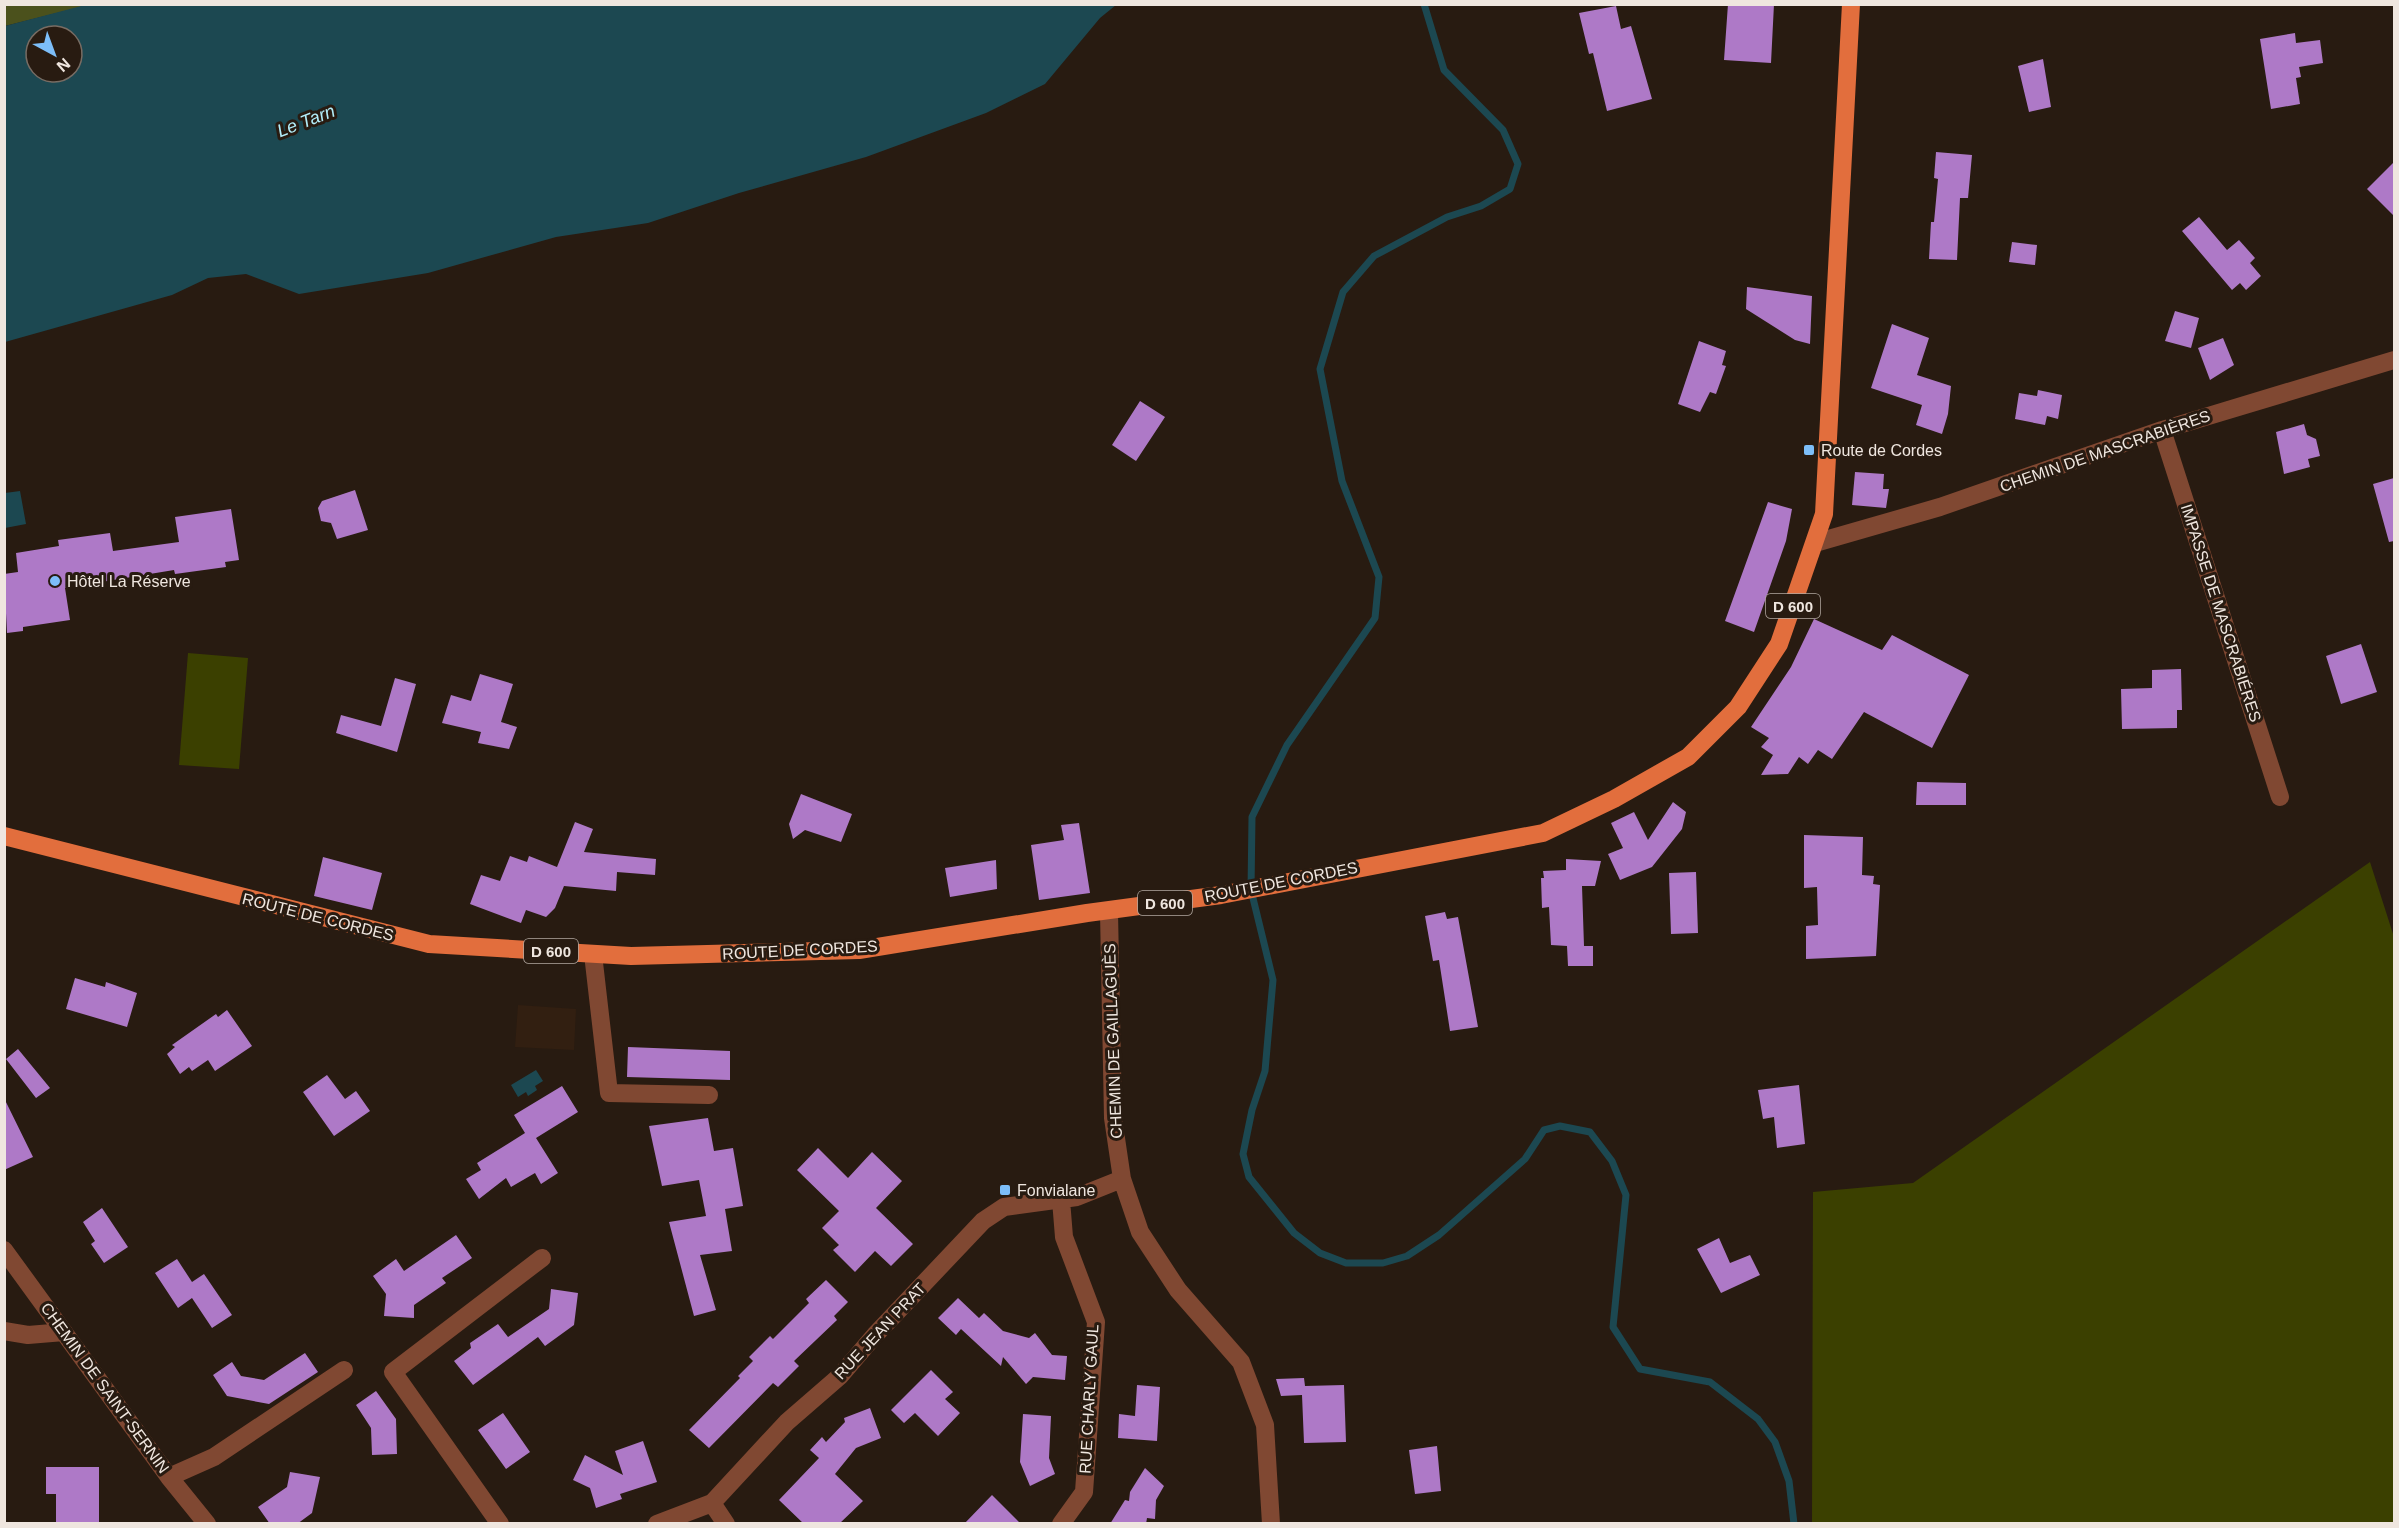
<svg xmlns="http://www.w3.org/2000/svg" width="2399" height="1528" viewBox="0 0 2399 1528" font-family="Arial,sans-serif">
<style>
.built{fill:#321f11}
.green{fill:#3b4000}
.forest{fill:#4b511c}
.water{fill:#1c4851;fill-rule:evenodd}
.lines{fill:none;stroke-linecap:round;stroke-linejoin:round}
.stream{stroke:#1c4851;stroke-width:7}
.building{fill:#ae79c7}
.minor{stroke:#804832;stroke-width:18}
.major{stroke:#e26e3d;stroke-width:18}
.poi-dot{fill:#7dbef9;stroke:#281b11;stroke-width:2}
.labels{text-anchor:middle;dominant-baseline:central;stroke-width:6;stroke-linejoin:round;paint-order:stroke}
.shield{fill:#281b11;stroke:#b3a9a1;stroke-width:1.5}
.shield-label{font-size:15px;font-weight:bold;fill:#efe6df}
.poi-label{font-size:16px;fill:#efe6df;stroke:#281b11;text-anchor:start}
.street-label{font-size:16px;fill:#efe6df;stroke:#281b11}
.water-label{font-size:18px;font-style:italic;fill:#b1edf9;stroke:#281b11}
</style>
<rect width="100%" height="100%" fill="#281b11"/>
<!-- built -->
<path class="built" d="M518,1005L576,1009L574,1050L515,1047Z"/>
<!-- green -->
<path class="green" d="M188,653L248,658L239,769L179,765Z
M2370,862L2394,937V1523H1812L1813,1192L1913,1183Z"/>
<!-- forest -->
<path class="forest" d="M5,5H89L5,26Z"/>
<!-- water -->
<path class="water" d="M89,4H1116V5L1100,18L1045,84L986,113L866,157L739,193L648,223L556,237L428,273L299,294L246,274L208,278L172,295L5,342V26ZM36,36H72V72H36Z
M20,491L26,524L5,528V493Z
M536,1070L543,1081L535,1086L537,1090L528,1096L526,1092L518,1097L511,1085Z"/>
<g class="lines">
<!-- stream -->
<path class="stream" d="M1424,4L1444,70L1503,130L1518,164L1510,189L1481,206L1447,217L1374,256L1343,292L1320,369L1342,481L1379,577L1375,618L1287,745L1252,817L1251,890L1273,980L1265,1071L1252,1110L1243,1154L1249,1177L1294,1233L1320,1253L1346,1263H1383L1407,1256L1439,1235L1525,1159L1544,1130L1560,1126L1590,1132L1612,1161L1626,1195L1613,1327L1640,1369L1710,1382L1758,1419L1775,1442L1789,1481L1794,1524"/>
</g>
<!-- building -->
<path class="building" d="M1728,4H1774L1771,63L1724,60Z
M1616,6L1621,29L1631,26L1652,99L1607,111L1593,53L1589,54L1579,13Z
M2295,33L2296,43L2320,40L2323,63L2299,67L2301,77L2296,78L2300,104L2271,109L2260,39Z
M2043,59L2051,107L2029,112L2018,66Z
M1936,152L1972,155L1968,198H1960L1957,260L1929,259L1931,222H1934L1938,179L1934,178Z
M2394,162V216L2367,189Z
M2199,217L2227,250L2239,240L2255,258L2250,263L2261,276L2246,290L2240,283L2232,290L2182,231Z
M2012,242L2037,245L2035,265L2009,262Z
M1747,287L1812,296L1810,344L1795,340L1746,309Z
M2175,311L2199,318L2191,348L2165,341Z
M1892,324L1929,338L1917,375L1951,386L1948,414L1942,434L1916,425L1922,405L1871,388Z
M2223,338L2234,365L2210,380L2198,348Z
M1699,341L1726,351L1722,365L1726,366L1716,394L1710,392L1700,412L1678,404Z
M2038,390L2062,395L2058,419L2047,416L2045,425L2015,419L2019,393L2037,396Z
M1140,401L1165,417L1136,461L1112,445Z
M2304,424L2307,435L2316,439L2320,456L2308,459L2310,467L2284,474L2276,432Z
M1855,472L1884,474L1883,489H1889L1886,508L1852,505Z
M2394,478V541L2389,542L2373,484Z
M355,490L368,530L337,539L331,523L321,521L318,508L322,501Z
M1768,502L1792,509L1786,541L1754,632L1725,621Z
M231,509L239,560L225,562L226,567L175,574L174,570L65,588L70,620L23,627V631L7,633L4,574L18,572L16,553L59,546L58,540L110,533L113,551L179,542L175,517Z
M1814,619L1882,650L1892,635L1969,675L1932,748L1864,712L1832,759L1818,750L1808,764L1799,757L1788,774L1761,775L1773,755L1761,747L1769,738L1751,727L1791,667Z
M2361,644L2377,692L2341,704L2326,656Z
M2181,669L2182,710H2177V728L2122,729L2121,689L2152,688V670Z
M480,674L513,684L501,722L517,727L509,749L478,743L481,732L442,723L451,695L471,701Z
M395,678L416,684L397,752L336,733L341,715L381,726Z
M1917,782L1966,783V805H1916Z
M801,794L852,814L841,842L805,830L793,839L789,824Z
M1673,802L1686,812L1682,829L1652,867L1620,880L1608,854L1623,848L1611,823L1634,812L1648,840Z
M575,822L593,829L584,852L656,859L655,875L617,872L616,891L564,886L555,908L546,917L526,910L521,923L470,904L481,875L500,881L510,856L527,862L529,856L557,867Z
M1079,823L1090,893L1039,900L1031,845L1064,840L1061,825Z
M1804,835L1863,837L1862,875L1874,876L1873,884L1880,885L1876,956L1806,959V926L1818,925L1817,887L1804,888Z
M323,857L382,873L372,910L314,896Z
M1566,859L1601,861L1595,886H1582L1584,946H1593V966H1568L1567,946L1551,945L1549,907L1542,908L1541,878H1544L1543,871L1566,870Z
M996,860L997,889L950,897L945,868Z
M1696,872L1698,933L1671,934L1669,873Z
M1445,912L1447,919L1458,917L1478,1027L1450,1031L1439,960L1433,961L1425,916Z
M75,978L105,987L106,982L137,993L127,1027L66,1009Z
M227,1010L252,1046L215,1071L208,1060L192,1071L189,1067L180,1074L167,1054L175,1047L172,1045L216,1014L218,1017Z
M628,1047L730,1051V1080L627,1077Z
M18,1049L50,1088L36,1098L6,1059Z
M327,1075L345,1099L356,1091L370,1111L334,1136L303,1092Z
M1799,1085L1805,1144L1777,1148L1774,1117L1763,1119L1758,1090Z
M562,1086L578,1112L536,1138L558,1173L541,1184L535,1173L511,1187L506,1178L479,1199L466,1179L481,1170L477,1163L525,1133L514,1115Z
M4,1098L33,1157L4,1170Z
M708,1118L714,1151L733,1148L743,1206L725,1209L732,1251L700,1255L716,1310L694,1316L669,1222L706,1216L699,1180L662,1186L649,1126Z
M818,1148L848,1178L872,1152L902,1181L876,1208L913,1244L891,1266L875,1251L855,1272L833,1250L839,1245L822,1228L839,1211L797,1170Z
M102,1208L128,1247L104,1263L91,1244L95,1241L83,1222Z
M456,1235L472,1258L442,1278L446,1283L414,1305V1318L384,1316L386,1294L373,1276L396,1259L404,1271Z
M1719,1238L1730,1263L1750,1255L1760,1275L1721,1293L1697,1249Z
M177,1259L192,1282L204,1274L232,1315L212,1328L192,1298L178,1308L155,1273Z
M826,1280L848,1302L834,1316L837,1320L794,1361L799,1366L778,1387L773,1383L709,1448L689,1430L740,1378L738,1376L753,1361L749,1357L770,1336L773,1339L809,1303L806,1299Z
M551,1289L578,1293L574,1325L545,1346L538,1337L473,1385L454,1361L471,1348L470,1343L498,1324L508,1337L549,1309Z
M958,1298L979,1318L984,1313L1003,1331L1029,1338L1035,1333L1052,1355L1067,1356L1065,1380L1033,1377L1026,1384L1003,1357L1001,1366L961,1329L956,1335L938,1318Z
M305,1353L318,1372L269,1404L227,1396L213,1375L232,1362L241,1376L264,1380Z
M931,1370L953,1392L945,1399L960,1413L938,1436L915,1413L904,1423L891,1410Z
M1304,1378L1305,1386L1344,1385L1346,1442L1304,1443L1302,1395L1281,1396L1276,1379Z
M1137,1385L1160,1387L1157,1441L1118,1438L1119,1414L1135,1416Z
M376,1391L396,1419L397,1454L372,1455L371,1428L356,1405Z
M870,1408L881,1438L856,1448L835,1474L863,1501L839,1524H804L779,1500L819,1458L810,1450L822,1437L826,1442L845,1422L844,1418Z
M503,1413L530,1452L506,1469L478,1430Z
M1023,1414L1051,1416L1049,1458L1055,1474L1030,1486L1020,1462Z
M643,1441L657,1482L620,1494L622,1499L596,1508L590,1488L573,1480L585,1455L623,1475L615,1451Z
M1437,1446L1441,1491L1415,1494L1409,1450Z
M46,1467H99V1524H56V1494H46Z
M1145,1468L1164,1486L1156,1500L1155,1519L1147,1518L1146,1524H1110L1125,1500L1129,1501L1130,1492Z
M290,1472L320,1477L312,1513L297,1524H270L258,1507L287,1487Z
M992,1495L1021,1524H964Z"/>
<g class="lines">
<!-- minor -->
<path class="minor" d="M2162,430L2280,797
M1815,543L1940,507L2162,430L2394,360
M1109,912L1113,1118L1122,1179L1140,1232L1178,1290L1241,1362L1265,1425L1271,1524
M593,954L609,1093L709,1095
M4,1250L169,1477L207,1524
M4,1331L28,1335L64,1332
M169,1477L214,1457L344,1370
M712,1503L726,1524
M500,1524L393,1372L542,1258
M657,1524L712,1503L787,1422L840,1376L875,1335L983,1221L1004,1207L1077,1197L1122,1179
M1061,1524L1084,1492L1096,1322L1064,1237L1061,1200"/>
<!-- major -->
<path class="major" d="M4,836L429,944L631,956L859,950L1087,913L1221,895L1543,833L1614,799L1688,757L1738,707L1779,644L1824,514L1851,4"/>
</g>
<!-- markers -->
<g class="poi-dot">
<rect x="1803" y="444" width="12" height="12" rx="3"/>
<circle cx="55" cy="581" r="6"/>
<rect x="999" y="1184" width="12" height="12" rx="3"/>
</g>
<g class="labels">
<!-- shield labels -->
<g class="shield">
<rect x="1766" y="594" width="54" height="24" rx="4.5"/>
<rect x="1138" y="891" width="54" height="24" rx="4.5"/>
<rect x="524" y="939" width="54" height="24" rx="4.5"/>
</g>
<g class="shield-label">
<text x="1793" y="606">D 600</text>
<text x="1165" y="903">D 600</text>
<text x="551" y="951">D 600</text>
</g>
<!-- poi labels -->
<g class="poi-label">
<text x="1821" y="450">Route de Cordes</text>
<text x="67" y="581">Hôtel La Réserve</text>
<text x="1017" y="1190">Fonvialane</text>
</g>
<!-- street labels -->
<g class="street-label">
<text transform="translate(2105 451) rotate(-19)">CHEMIN DE MASCRABIÈRES</text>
<text transform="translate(2221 613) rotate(72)">IMPASSE DE MASCRABIÉRES</text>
<text transform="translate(1281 882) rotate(-11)">ROUTE DE CORDES</text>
<text transform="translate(318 917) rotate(14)">ROUTE DE CORDES</text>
<text transform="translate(800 950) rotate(-3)">ROUTE DE CORDES</text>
<text transform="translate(1113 1041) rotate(-92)">CHEMIN DE GAILLAGUÈS</text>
<text transform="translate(880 1331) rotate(-47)">RUE JEAN PRAT</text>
<text transform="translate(105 1388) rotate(54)">CHEMIN DE SAINT-SERNIN</text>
<text transform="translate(1089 1399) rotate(-87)">RUE CHARLY GAUL</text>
</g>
<!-- water labels -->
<g class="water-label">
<text transform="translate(306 121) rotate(-21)">Le Tarn</text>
</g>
</g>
<!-- border -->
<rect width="2399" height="1528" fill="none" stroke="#efe6df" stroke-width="12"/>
<!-- north arrow -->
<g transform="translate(54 54) rotate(139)"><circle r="28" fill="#281b11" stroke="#786c63" stroke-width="1.5"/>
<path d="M0-4.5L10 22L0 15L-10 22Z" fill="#7dbef9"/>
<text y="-9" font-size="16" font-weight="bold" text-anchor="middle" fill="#efe6df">N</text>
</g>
</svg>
